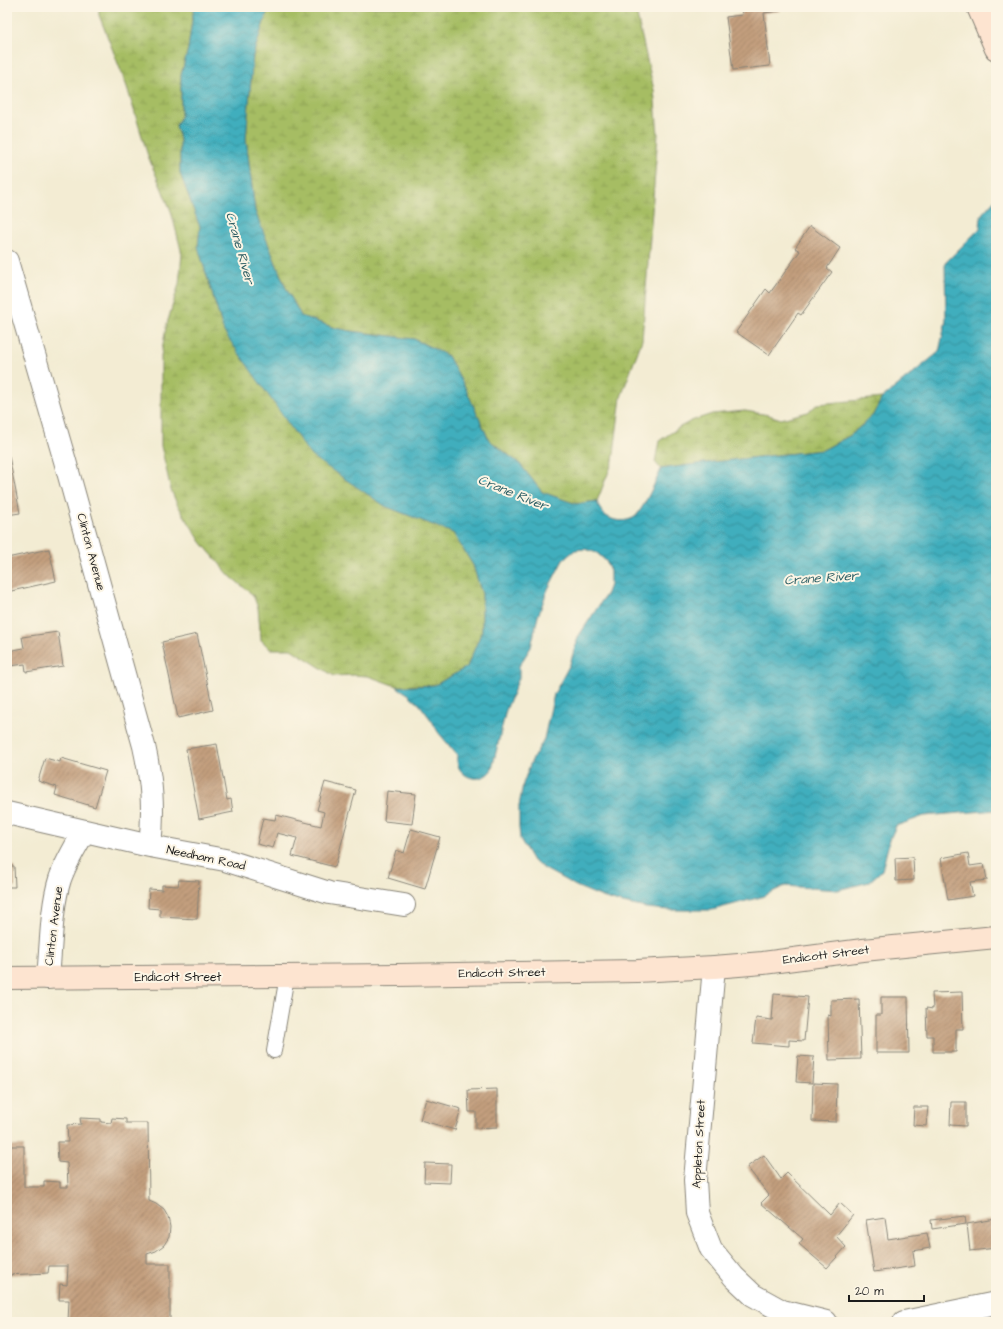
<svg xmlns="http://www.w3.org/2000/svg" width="1003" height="1329" viewBox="0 0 1003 1329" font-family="'Architects Daughter',sans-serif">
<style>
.wetland{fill:url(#wetland-marsh);stroke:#616c40}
.water{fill:url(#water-waves);stroke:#2e656c}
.building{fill:url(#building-hatch)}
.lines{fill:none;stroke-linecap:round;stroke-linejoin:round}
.lane-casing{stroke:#888478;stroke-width:16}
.street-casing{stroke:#888478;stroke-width:24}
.secondary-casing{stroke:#888478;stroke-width:24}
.lane{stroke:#fff;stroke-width:14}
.street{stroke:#fff;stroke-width:22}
.secondary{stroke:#fde4d0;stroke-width:22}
.labels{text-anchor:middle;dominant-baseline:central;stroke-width:4;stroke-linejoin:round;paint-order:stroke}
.street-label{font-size:12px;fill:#1c1c1c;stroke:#fcf5e5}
.water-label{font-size:13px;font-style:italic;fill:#2c5e64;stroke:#fcf5e5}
</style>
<defs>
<pattern id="wetland-marsh" width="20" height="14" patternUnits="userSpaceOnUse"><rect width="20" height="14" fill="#a6bd63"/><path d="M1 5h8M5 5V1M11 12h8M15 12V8" fill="none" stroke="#8ea255"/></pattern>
<pattern id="water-waves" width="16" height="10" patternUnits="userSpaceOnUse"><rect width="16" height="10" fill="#40aebd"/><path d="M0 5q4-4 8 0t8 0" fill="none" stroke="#358d99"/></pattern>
<pattern id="building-hatch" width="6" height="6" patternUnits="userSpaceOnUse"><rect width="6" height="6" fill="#c39f7e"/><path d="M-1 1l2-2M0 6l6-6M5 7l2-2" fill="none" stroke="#9e8166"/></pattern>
</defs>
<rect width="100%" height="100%" fill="#fcf5e5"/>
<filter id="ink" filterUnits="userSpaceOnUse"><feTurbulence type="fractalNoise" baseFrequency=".025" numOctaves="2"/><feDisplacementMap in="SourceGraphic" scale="8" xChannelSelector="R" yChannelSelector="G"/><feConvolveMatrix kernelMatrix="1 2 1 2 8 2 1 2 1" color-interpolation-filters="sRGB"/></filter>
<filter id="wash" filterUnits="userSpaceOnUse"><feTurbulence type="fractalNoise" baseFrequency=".012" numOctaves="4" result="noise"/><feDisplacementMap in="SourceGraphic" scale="16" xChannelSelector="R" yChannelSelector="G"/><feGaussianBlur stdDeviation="0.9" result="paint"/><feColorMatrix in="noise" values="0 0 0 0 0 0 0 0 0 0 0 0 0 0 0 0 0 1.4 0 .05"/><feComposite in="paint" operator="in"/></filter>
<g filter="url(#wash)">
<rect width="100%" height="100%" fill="#f3ecd3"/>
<!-- wetland -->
<path class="wetland" d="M99,7H194L188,49L181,75V116L176,126L180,139V173L200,227L198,247L224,332L385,506L453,533L473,565L482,594V631L467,667L435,685L396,686L368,676L353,675L334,676L291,649H270L261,640L258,608L253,595L230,576L201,542L177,504L171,490L161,446V356L166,327L179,284L182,254L171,211L148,156L126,84L99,15Z
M269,7H635L654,90L658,134L642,340L621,397L613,461L597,501L576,504L542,492L520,464L489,440L464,385L448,356L414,339L351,331L335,328L301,316L285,286L255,211L246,138L253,55Z
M882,398L873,415L851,435L823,450L704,463L661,469L655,462L659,441L680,427L691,421L712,414L745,411L769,415L781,419L808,412L818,404Z"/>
<!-- water -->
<path class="water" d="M194,7H269L253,55L246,139L255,211L285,286L301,316L335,328L351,331L414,339L448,356L464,385L489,440L520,464L542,492L576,504L597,501C599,510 604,516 612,519C619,522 630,521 636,516C644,507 656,481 661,469L704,463L823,450L851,435L873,415L882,398L939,352L946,320L945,263L980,228L981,215L996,198V810L924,816L896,826L890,839L882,870L869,882L838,890L785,886L761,897L712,910H669L646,908L619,902L602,897L576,886L545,869L533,861L520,839L519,827V806L523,784L531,762L544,739L554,694L570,664L578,637L607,593L610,585V571L607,562L597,553L585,549L575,550L563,560L547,591L538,616L531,647L519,666V678L506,710L492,769C481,787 454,777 457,755L438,732L432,721L420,705L408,694L397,687L435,685L467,667L482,631V594L473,565L453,533L385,506L311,456L224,332L198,247L200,227L180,173V139L176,126L181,116V75L188,49Z"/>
<g id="blocks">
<!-- building -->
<path class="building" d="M741,7H780V11L764,13L770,66L733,70L726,17L742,15Z
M810,226L840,248L827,268L832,272L801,315L798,313L769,355L736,332L766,289L770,293L800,251L795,248Z
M7,456H9L20,513L7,515Z
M49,549L56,581L7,592V558Z
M58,632L63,666L26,672L25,664L10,666L8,651L24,648L22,637Z
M197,634L213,710L178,718L162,642Z
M217,744L227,800L231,799L233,812L199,819L186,749Z
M45,758L60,762L61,758L106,771L95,807L55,795L57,787L38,781Z
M325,782L356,790L335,867L292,856L297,838L277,833L273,848L257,844L263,818L275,820L276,815L321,826L324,812L317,810Z
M387,791L416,794L412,824L384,821Z
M411,829L440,837L425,889L388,878L396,850L404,853Z
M968,853L970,866L984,864L987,880L970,882L973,896L948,900L941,858Z
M913,857L914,880L896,881L895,858Z
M7,866H14L15,887H7Z
M179,880L199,881L197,919L160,917V909L148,908L149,889L162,890V885L178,886Z
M962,992L963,1029H956V1052H933V1036H927L926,1008L933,1009L932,993Z
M774,994L808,997L804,1041L789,1040V1046L753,1043L756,1018L772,1020Z
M881,997H908L909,1053H876V1015H881Z
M859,999L861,1059L829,1060L828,1015L831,1016V1000Z
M798,1056L814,1057L812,1083L796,1082Z
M813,1083L837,1084L836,1122L812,1121Z
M497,1089V1127L476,1128V1112H469L468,1090Z
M426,1099L461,1109L455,1130L420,1120Z
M951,1102H966V1126L950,1125Z
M914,1107H928L926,1126L913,1125Z
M80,1118L101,1119V1122L111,1123L112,1118L126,1119V1123H148L149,1201L156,1204L164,1210L168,1217L170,1227L169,1237L164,1245L156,1251L147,1254V1264H170V1322H68L69,1300H59L60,1284L67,1285L68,1266H49L48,1273L7,1275V1146H24V1187H44V1181L60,1182V1187H68L67,1163L58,1162L57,1142H68L67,1125L81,1124Z
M764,1155L781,1179L787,1173L830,1215L840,1203L853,1215L836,1236L846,1247L827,1268L799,1244L803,1239L761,1203L769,1195L747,1167Z
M425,1163L451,1164L450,1183L424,1182Z
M965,1216L966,1224L932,1229L931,1220Z
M885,1217L888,1239L927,1233L930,1248L913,1251L915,1266L874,1272L866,1220Z
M996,1219V1248L970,1251L967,1224Z"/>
</g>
</g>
<g filter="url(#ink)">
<use href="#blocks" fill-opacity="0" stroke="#888478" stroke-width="1"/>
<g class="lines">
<defs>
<path id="lane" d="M274,1051L287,976"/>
<path id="street" d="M7,261L65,461L144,746C152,782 154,809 150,846
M7,813L150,846L225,860L329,893L404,905
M714,967L695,1180L697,1213L711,1249L734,1277L753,1295L782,1311L826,1322
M48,978C51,948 51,907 60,879C66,862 75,847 84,832
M904,1322L996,1303"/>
<path id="secondary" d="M978,7L996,49
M7,978L398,975L637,971L714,967L763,963L863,950L996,937"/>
</defs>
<!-- lane casing -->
<use href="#lane" class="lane-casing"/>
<!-- street casing -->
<use href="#street" class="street-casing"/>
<!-- secondary casing -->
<use href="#secondary" class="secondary-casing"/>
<!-- lane -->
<use href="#lane" class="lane"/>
<!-- street -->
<use href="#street" class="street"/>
<!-- secondary -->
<use href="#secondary" class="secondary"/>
</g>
</g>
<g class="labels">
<!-- street labels -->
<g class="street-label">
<text transform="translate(91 552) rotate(75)">Clinton Avenue</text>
<text transform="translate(206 858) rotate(12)">Needham Road</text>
<text transform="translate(54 926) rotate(-83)">Clinton Avenue</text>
<text transform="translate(826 955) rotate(-7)">Endicott Street</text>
<text transform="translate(502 973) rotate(-1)">Endicott Street</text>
<text x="178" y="977">Endicott Street</text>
<text transform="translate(699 1144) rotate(-87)">Appleton Street</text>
</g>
<!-- water labels -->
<g class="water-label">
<text transform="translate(240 248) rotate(74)">Crane River</text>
<text transform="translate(513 493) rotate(22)">Crane River</text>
<text transform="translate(821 578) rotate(-4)">Crane River</text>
</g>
</g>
<!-- margin -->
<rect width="1003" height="1329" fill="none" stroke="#fcf5e5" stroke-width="24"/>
<!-- scale -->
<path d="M849 1295v6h75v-6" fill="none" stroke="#1c1c1c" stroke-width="2"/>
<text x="855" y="1295" font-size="12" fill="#1c1c1c" stroke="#fcf5e5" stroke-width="3" paint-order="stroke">20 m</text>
</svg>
